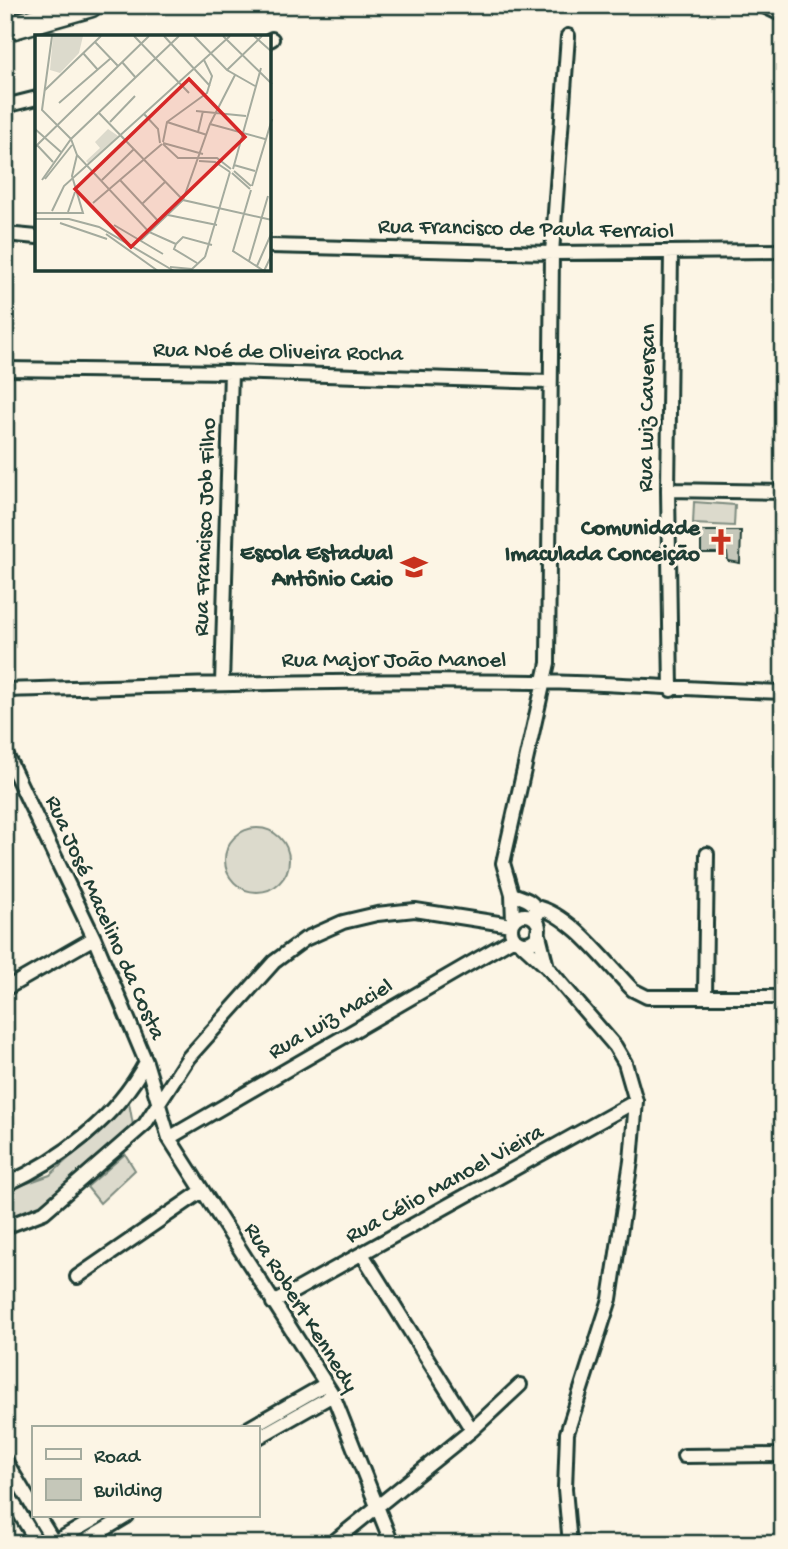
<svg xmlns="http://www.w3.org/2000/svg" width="788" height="1549" viewBox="0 0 788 1549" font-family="'Gochi Hand',sans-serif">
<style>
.green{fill:#dcdacc;stroke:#7e8c80;stroke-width:2}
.building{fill:#c5c7b9;stroke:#1f3d34;stroke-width:2}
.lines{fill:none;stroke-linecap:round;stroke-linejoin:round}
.minor-casing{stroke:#1f3d34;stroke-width:18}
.motorway-casing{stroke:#1f3d34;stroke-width:28}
.minor{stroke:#fcf5e5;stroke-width:12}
.motorway{stroke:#fcf5e5;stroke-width:23}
.labels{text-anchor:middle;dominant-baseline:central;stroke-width:6;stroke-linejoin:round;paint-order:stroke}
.street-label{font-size:23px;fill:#1f3d34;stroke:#fcf5e5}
.poi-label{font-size:23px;font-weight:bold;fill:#1f3d34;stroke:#fcf5e5;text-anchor:end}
.inset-road{fill:none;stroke:#a4ab9e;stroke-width:2}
.view{fill:#d62828;fill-opacity:0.15;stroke:#d62828;stroke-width:3.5}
.inset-edge{fill:none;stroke:#1f3d34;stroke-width:3.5}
</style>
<rect width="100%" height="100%" fill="#fcf5e5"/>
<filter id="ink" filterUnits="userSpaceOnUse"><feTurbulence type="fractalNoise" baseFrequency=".0143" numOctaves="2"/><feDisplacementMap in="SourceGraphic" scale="14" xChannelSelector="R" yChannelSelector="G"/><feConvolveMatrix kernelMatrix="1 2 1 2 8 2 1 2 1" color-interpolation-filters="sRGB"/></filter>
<g filter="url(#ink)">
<!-- green -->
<path class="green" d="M694,502L735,505L734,526L693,524Z
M225 860a32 32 0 1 1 64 0a32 32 0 1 1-64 0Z
M128,1097L133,1125C98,1162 56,1209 5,1220V1191L50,1175L92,1137Z
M125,1154L135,1170L100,1203L87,1187Z"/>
<!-- building -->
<path class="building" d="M701,531H741L740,563L728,561L727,553H701Z"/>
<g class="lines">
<defs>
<path id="minor" d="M762,5L783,15
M270,40L272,39
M5,106L37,98
M5,234L37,237
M270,246L552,253L783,251
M671,253L668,490L671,690
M5,369L231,372L550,382
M668,490L783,492
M222,684L231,372
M5,690C181,685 358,679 534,682C617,683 700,690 783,692
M5,752L94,938L146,1062L169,1138L333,1395L392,1544
M512,894C524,898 535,901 538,914
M536,907C571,914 608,965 633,990L647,997H783
M511 929a14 14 0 1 1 28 0a14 14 0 1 1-28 0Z
M513,921L512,894L503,863L548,663L552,253L568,36
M538,931L547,967
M521,943L547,967L615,1046L625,1063L636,1101L631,1161L610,1299L567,1433L565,1489L570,1544
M5,989L94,938
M705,996L707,854
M169,1138L514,938
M5,1185C62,1159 116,1118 146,1062
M5,1227L44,1212L145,1124L188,1058L274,962L305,939L343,922L377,914L415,910L511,925
M362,1254L472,1430
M77,1277L202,1191
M273,1303L636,1101
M249,1428L326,1384
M257,1438L333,1395
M684,1456L783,1455
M5,1460L33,1507
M5,1489L38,1544
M38,1516L55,1544
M46,1544L64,1537L100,1516
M80,1544L127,1516
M331,1544L472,1430L520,1385"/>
<path id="motorway" d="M5,6L7,5
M5,29L90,5"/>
</defs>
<!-- minor casing -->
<use href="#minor" class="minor-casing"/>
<!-- motorway casing -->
<use href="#motorway" class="motorway-casing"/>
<!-- minor -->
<use href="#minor" class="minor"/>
<!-- motorway -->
<use href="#motorway" class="motorway"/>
</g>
</g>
<!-- icons -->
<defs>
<symbol id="church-bare" viewBox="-9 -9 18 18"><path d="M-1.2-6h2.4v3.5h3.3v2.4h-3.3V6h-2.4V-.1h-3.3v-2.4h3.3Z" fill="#c8321e" stroke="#fcf5e5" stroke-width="2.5" paint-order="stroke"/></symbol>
<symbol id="school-bare" viewBox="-9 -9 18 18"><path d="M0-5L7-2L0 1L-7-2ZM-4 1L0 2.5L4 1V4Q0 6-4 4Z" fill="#c8321e" stroke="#fcf5e5" stroke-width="2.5" paint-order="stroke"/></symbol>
</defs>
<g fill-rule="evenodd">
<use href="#church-bare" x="702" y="523" width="38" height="38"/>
<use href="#school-bare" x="395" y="548" width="38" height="38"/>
</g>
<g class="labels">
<!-- street labels -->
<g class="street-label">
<text transform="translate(526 230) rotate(1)">Rua Francisco de Paula Ferraiol</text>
<text transform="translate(278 353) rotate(1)">Rua Noé de Oliveira Rocha</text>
<text transform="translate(648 408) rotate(-89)">Rua Luiz Caversan</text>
<text transform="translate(206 527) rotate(-88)">Rua Francisco Job Filho</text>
<text x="394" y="661">Rua Major João Manoel</text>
<text transform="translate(104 918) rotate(66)">Rua José Macelino da Costa</text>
<text transform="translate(331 1020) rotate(-30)">Rua Luiz Maciel</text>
<text transform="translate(445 1185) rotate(-29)">Rua Célio Manoel Vieira</text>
<text transform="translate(300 1308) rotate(58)">Rua Robert Kennedy</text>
</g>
<!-- poi labels -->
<g class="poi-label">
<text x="700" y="529">Comunidade<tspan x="700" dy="26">Imaculada Conceição</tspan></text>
<text x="393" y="554">Escola Estadual<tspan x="393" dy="26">Antônio Caio</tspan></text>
</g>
</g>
<!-- overview -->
<g transform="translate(35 35)">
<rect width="236" height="236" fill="#fcf5e5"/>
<path d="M18,1H48L44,18L25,38L15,35ZM73,94L83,101L54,129L51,126L65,113L60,107Z" fill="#dcdacc"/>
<path class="inset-road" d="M17,1L7,75L36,104M99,1L154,58M129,1L175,51M159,1L192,35L220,51M188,1L237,49M219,1L237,17M60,7L83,31M48,18L63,35M87,27L101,43M192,35L227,1M10,55L66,1M24,68L76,23M161,76L211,81M64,78L148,165L237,185M109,79L123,94L125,108M75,87L100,61M132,87L172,100M175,89L230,104M0,94L26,117M163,97L168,76M36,104L42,120L114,197L141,209M128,107L132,87L172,58L177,41L169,25M128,108L168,119M128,109L143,123H182L196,134M2,110L18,127M0,112L114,1M164,126L180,127L195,137M199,130L220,136M198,134L226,33M199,136L216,151M197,138L215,154M10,144L37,110M7,145L36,104L144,1M67,145L99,114M85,145L125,188M217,151L237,84M216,155L198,216L229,236L237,219M58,168L127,109M107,169L130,147M17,176L29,151L195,1M33,177L40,157M0,178H48L37,141L42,120M133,180L182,190M0,184H34L64,192L139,236M25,188L72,204M79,190L128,219M71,199L123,236M105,206L148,165L175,89L200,40M141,209L148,202L177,210M141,209L139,214L162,228M170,222L195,137M214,226L233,161M222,231L237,197M135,232L157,234L170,222"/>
<path class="view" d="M154,44L210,102L96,212L40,154Z"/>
<rect width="236" height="236" class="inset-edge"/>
</g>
<!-- margin -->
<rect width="788" height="1549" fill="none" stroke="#fcf5e5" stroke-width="28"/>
<rect x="14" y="14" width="760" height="1521" fill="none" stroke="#1f3d34" stroke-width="2.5" filter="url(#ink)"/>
<!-- legend -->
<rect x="32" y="1426" width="228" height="91" fill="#fcf5e5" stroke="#a4ab9e" stroke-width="2"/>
<rect x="46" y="1449" width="35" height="10" fill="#fcf5e5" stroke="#a4ab9e" stroke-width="2"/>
<text x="94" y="1462" font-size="21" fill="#1f3d34">Road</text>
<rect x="46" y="1479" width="35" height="21" fill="#c5c7b9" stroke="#a4ab9e" stroke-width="2"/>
<text x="94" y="1496" font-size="21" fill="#1f3d34">Building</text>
</svg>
